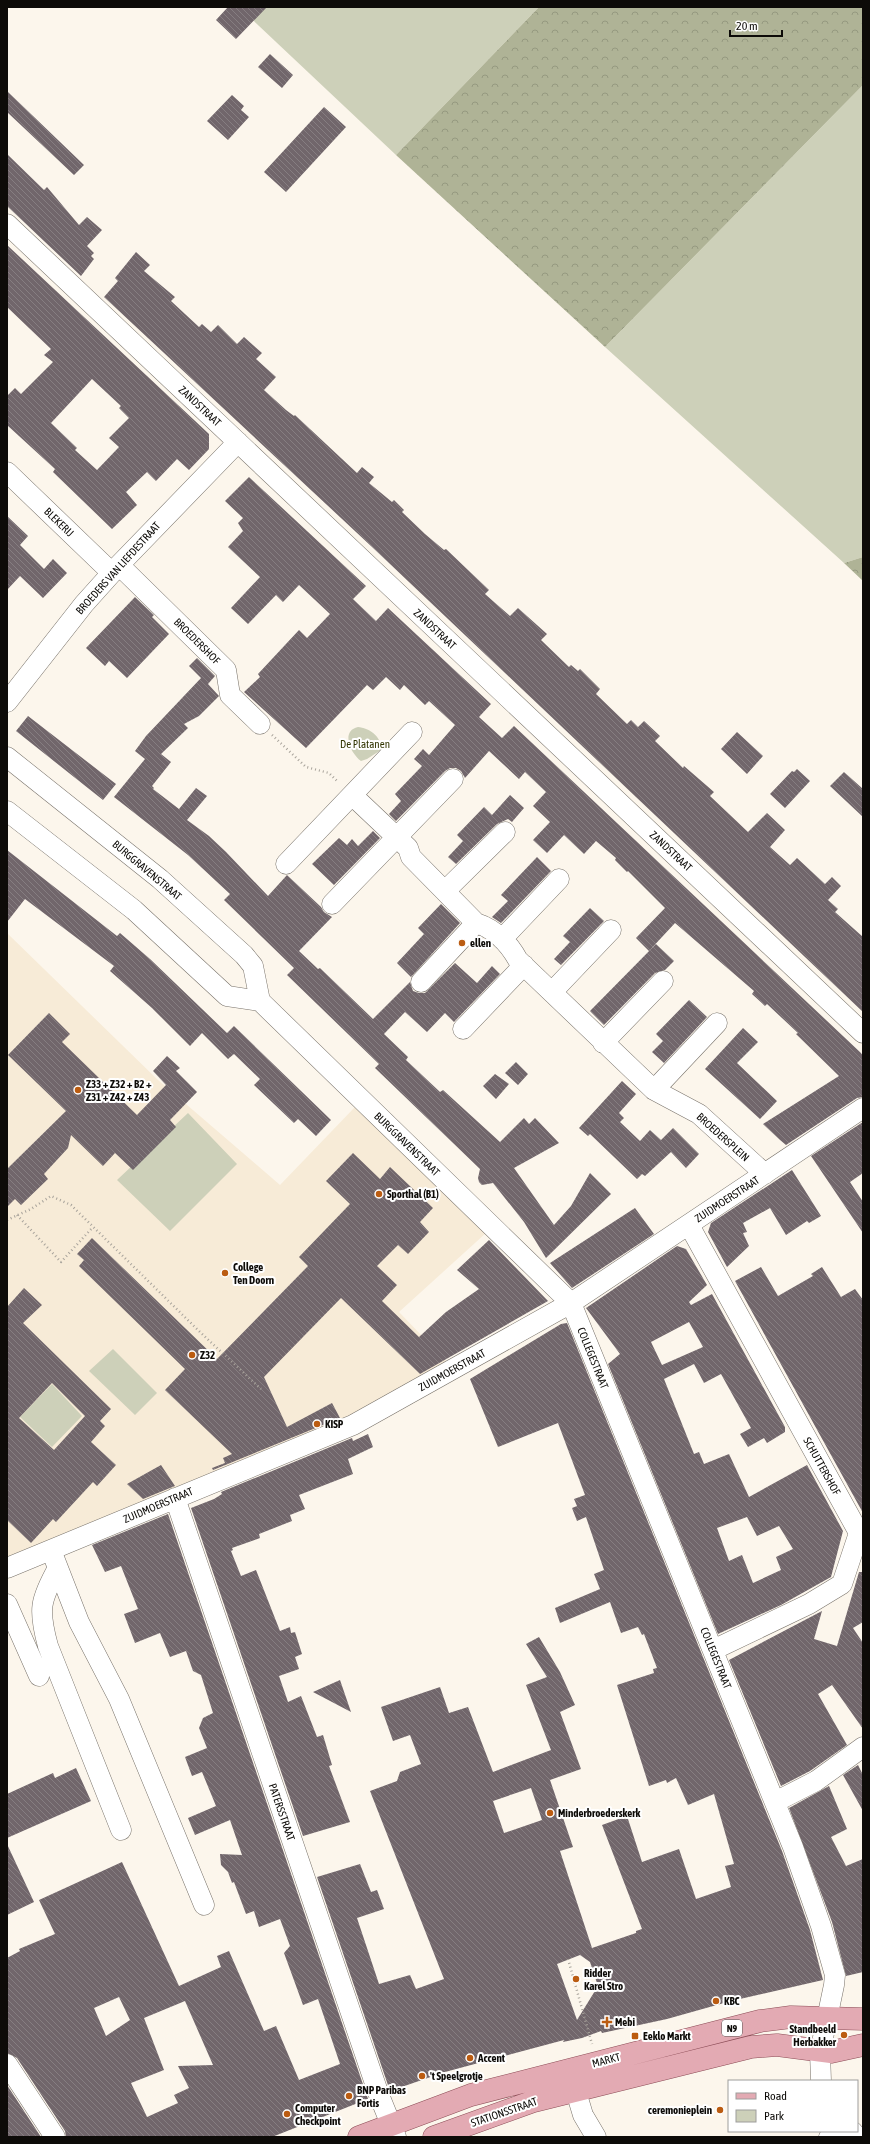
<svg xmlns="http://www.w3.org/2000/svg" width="870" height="2144" viewBox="0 0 870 2144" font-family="'Asap Condensed',sans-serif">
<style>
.education{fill:#f7ebd7}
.green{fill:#cdd0b9}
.forest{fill:url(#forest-crowns)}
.building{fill:url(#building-back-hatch);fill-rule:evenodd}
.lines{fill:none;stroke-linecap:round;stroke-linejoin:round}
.minor-casing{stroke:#78726a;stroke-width:21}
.major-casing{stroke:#8c4d57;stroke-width:23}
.path{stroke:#a8a39b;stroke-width:2.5;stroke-dasharray:1 3;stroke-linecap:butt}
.minor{stroke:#fff;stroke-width:20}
.major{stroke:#e3aab3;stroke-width:22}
.poi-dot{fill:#bb5c11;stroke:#fff;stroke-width:1.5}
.labels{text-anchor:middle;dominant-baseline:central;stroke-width:4;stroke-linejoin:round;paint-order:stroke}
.shield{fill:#fff;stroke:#565452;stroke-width:1}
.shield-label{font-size:10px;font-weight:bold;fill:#0d0b08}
.street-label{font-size:11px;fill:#0d0b08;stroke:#fff}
.park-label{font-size:11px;fill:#313400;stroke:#fff}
.poi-label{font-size:11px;font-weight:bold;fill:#0d0b08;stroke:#fff;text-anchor:start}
</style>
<defs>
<pattern id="forest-crowns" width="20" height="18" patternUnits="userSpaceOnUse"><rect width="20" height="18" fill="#afb396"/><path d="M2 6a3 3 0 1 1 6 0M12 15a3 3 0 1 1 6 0" fill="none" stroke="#959980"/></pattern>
<pattern id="building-back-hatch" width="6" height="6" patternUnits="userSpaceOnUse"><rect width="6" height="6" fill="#71666b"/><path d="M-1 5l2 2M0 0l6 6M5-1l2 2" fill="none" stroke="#867e81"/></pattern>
</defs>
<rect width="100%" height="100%" fill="#fcf6ec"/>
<!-- education -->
<path class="education" d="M7,933L158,1080L280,1185L355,1107L486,1233L399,1312L448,1363L350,1422L7,1560Z"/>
<!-- green -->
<path class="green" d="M239,7H539L396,155Z
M863,85V557L844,563L605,347Z
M358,727C369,728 382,736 381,750L367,759L361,761C351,754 340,731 358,727Z
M188,1113L237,1164L170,1231L117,1180Z
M113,1349L157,1393L135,1415L89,1371Z
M52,1384L82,1416L52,1447L20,1417Z"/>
<!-- forest -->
<path class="forest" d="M539,7H863V85L605,347L396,155Z
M863,557V581L844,563Z"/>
<!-- building -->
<path class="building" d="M228,7H267L236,39L216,20Z
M270,54L293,75L282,88L258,67Z
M7,91L84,165L74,175L7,112Z
M232,95L244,106L241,110L249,117L228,140L207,121Z
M324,107L346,127L286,192L264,172Z
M7,154L44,190L47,187L79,225L87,217L102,230L87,246L94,253L91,256L94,259L81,276L7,206Z
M7,245L209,434V449L189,470L177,459L156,481L147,472L126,492L137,505L112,529L53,472L55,469L7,425V396L15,388L21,394L53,362L44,355L51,349L7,307ZM92,379L121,406L119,408L129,418L109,438L119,447L97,470L75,450L77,448L51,423Z
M136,252L150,265L144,271L175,297L171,301L199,327L202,324L211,332L218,325L237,344L244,337L262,353L256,359L276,377L264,390L286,410L294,416L295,415L357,473L362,467L374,477L369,483L392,502L394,500L404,510L402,512L425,534L444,550L446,549L489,590L485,594L510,616L518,608L547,634L541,640L569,667L571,665L578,671L580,669L600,689L596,694L627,724L631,720L638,727L644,721L660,736L655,741L683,768L684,766L714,792L710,796L748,832L767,813L785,830L770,847L790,865L797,858L825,884L832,877L841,886L828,900L838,909L835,912L863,937V1012L371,546L104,297L118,281L115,278Z
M249,477L366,586L353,599L376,621L388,608L491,704L479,717L502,738L514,726L861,1053L863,1056V1097L857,1098L786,1145L780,1140L763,1124L839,1076L796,1034L798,1033L767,1004L765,1006L752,994L754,991L675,923L649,951L636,938L665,908L628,871L627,872L615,860L616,858L596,841L584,854L564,835L547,853L533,840L550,822L533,806L546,792L525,772L519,779L489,751L465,778L461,771L456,768H450L445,771L396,821L389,814L401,801L395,794L422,766L414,759L423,749L429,755L455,725L429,701L425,705L404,685L400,690L386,677L373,690L367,685L306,748L244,692L260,677L258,674L299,630L307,638L330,614L299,585L283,602L276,595L248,624L231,608L260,577L228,547L243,531L238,523L243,518L225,501Z
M7,516L28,536L20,545L44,569L53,559L67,573L43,598L20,576L7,590Z
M135,597L154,615L152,617L169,634L127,678L109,661L105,666L86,648Z
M197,658L215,676L208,684L219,696L199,716L184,724L188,728L161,754L171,762L152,786L154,788L153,789L179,809L196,788L207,796L187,820L209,836L226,852L268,896L287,875L321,907L324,912L332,917L299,951L318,969L320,968L373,1019L410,982L413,991L419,993H425L455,963L477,983L492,966L500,974L454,1022L445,1013L427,1032L405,1012L384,1034L408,1057L406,1060L440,1092L443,1090L500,1142L524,1118L529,1124L535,1118L559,1143L514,1168L554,1225L571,1206L590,1173L611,1194L546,1258L524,1222L493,1183L482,1185L479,1182L478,1178L480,1169L375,1068L379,1064L287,975L294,968L224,900L230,894L188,855L114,797L145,759L135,751L146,736L201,678L205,682L189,666Z
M28,716L116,784L103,800L16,731Z
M737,732L763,756L747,774L721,749Z
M797,769L810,781L785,808L770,794L792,771L794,772Z
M844,772L863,789V817L830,786Z
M510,795L524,808L512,822L508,819L497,824L456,864L448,857L463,841L457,835L484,807L492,815Z
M373,831L380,838L334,885L312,864L339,838L347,845L352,839L358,846Z
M7,850L117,936L120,933L150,959L227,1033L234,1026L331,1120L316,1136L298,1119L294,1123L254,1085L260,1079L234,1054L228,1059L202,1033L190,1046L152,1008L110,971L114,966L25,899L7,922Z
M537,857L551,871L501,923L492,917L508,901L501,895Z
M441,904L460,923L411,977L397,963L424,934L418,928Z
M590,908L604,921L561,965L554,959L570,942L563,936Z
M656,944L674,961L665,970L655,973L604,1025L590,1011Z
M689,1000L707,1017L664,1063L652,1052L663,1041L656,1034Z
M49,1013L70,1034L62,1042L137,1115L166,1085L153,1071L167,1056L180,1068L176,1071L197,1092L170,1120L176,1127L133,1170L115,1153L103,1166L71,1135L68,1148L44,1174L48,1179L21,1205L15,1199L7,1207V1169L66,1111L8,1055Z
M743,1028L758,1042L737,1063L777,1101L760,1119L705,1069Z
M516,1062L528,1074L518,1085L505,1073Z
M495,1074L509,1084L496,1099L483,1086Z
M622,1081L636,1094L619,1113L624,1118L620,1122L640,1141L650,1130L661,1140L673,1128L699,1154L686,1168L671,1152L645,1176L642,1174L637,1179L590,1134L588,1136L579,1128Z
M863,1122V1173L850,1182L863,1202V1233L811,1156Z
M353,1153L380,1179L390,1167L433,1208L420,1222L429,1232L408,1254L398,1245L377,1266L397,1285L382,1301L419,1337L446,1312L479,1289L457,1270L489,1240L548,1301L420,1374L341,1298L264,1377L287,1427L332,1403L340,1418L213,1470L212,1468L225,1463L223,1458L232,1454L165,1390L185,1369L79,1266L84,1260L77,1254L92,1238L217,1359L308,1266L299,1257L350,1204L326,1181Z
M792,1170L821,1216L809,1223L807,1221L786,1235L770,1208L743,1223L747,1232L743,1233L749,1246L727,1267L708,1232L711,1223Z
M635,1208L654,1234L572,1288L550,1263Z
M677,1246L686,1249L707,1285L689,1302L691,1305L712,1294L785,1427V1432L767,1443L764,1438L748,1447L740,1434L751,1428L721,1374L704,1383L694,1364L664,1379L694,1454L699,1452L704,1464L729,1454L749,1497L807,1465L843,1531L831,1577L781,1605L718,1634L608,1364L620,1354L586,1308ZM689,1322L703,1347L662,1365L651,1342ZM747,1517L757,1536L779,1526L793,1549L776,1557L781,1570L753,1583L742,1555L729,1561L717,1528Z
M761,1267L778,1296L813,1276L811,1274L822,1267L841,1297L855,1289L863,1300V1513L735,1281Z
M24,1288L42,1305L23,1323L111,1409L100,1421L105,1426L91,1442L116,1465L97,1486L93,1482L56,1522L53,1519L31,1543L7,1520V1307ZM52,1383L85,1416L54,1450L19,1418Z
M567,1323L782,1851L810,1930L823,1980L731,2001L667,2019L602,2033L601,2031L582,2038L563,2042L564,2040L445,2072L390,2091L317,1877L360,1864L371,1892L377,1890L384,1909L357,1918L379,1984L410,1975L416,1989L444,1979L370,1791L397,1781L400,1772L421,1764L410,1735L393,1741L381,1707L440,1687L449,1713L468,1707L493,1772L551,1750L526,1685L547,1677L526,1644L539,1637L560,1672L575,1705L560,1712L581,1769L550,1780L573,1847L560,1851L592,1948L636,1933V1931L642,1929L602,1825L627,1816L642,1862L679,1849L696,1899L731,1887L725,1866L734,1864L714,1794L688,1805L676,1778L667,1783L666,1780L649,1786L617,1685L654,1673L653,1669L657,1668L644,1634L642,1635L638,1627L621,1633L610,1602L560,1623L555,1608L600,1589L594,1574L604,1570L586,1517L577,1521L572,1508L577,1506L574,1499L585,1495L558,1423L498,1447L470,1379L561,1324ZM531,1788L542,1820L504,1833L493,1801ZM580,1955L590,1962L598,1986L577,2020L557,1964Z
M368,1434L373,1447L348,1459L353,1474L299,1495L305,1509L290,1515L292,1521L259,1534L260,1538L232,1548L233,1550L231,1551L241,1576L256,1570L280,1631L290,1627L291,1633L295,1632L302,1654L295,1657L299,1669L279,1676L288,1702L301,1696L317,1737L323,1735L332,1765L329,1766L350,1822L303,1836L191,1508L214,1499L222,1494L221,1492L352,1438L353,1441Z
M161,1465L175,1486L143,1499L127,1484Z
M168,1514L368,2099L272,2137H66L65,2131L17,2058L7,2053V1958L20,1951L19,1949L55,1934L39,1900L122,1862L179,1986L221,1967L217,1956L229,1951L264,2031L276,2026L299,2080L340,2064L318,1999L303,2005L284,1953L290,1946L280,1919L259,1927L254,1911L246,1914L234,1882L232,1883L228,1872L221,1865L220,1854L242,1855L230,1820L195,1835L188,1818L216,1806L202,1772L192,1776L185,1757L207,1748L199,1728L203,1718L213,1713L201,1675L193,1671L186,1651L170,1657L160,1633L135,1643L124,1614L138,1609L121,1566L105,1572L92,1545ZM119,1997L130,2020L106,2036L94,2008ZM185,2001L213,2065L178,2066L189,2088L174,2095L178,2103L147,2117L131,2083L164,2070L144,2018Z
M859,1572H863V1622L853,1628L863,1643V1729L832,1685L818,1694L847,1745L810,1771L781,1786L729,1660L822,1611L814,1639L837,1646Z
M340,1680L351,1712L313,1692Z
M858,1765L863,1775V1811L843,1775Z
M76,1768L91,1801L7,1838V1794L53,1773L55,1778Z
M829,1786L847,1829L831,1837L846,1866L863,1859V1972L846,1976L832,1922L789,1808Z
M7,1844L34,1902L7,1915Z
M7,2085L41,2137H7Z"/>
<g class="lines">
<defs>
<path id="minor" d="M7,224L863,1033
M7,472L112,573
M119,565L226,670L230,695L260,724
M7,702L84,604L119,565L238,442
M7,757L160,879L244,955L253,966L260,1001
M352,795L408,848L411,857L476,923C495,929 508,942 518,960L654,1090
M7,811L134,910L227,996L260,1001L571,1303L793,1847L821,1926L835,1975L834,1985L820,2052L821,2081
M286,864L412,732
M445,891L505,832
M332,904L453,779
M502,939L559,879
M421,982L476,923
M552,992L611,930
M717,1023L654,1090L699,1114L765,1174
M463,1029L524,965
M603,1043L663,981
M689,1225L859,1533L842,1584L809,1604L713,1650
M175,1498L379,2095L396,2137
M51,1550L79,1622L119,1699L204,1905
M7,1568L353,1425L571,1303L863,1108
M58,1568C40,1600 38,1610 48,1646L121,1830
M7,1604L39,1676
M775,1802L816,1781L863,1747
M7,2064L55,2137
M571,2075L583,2115L596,2137
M852,2131L857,2137
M829,2137L838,2131"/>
<path id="major" d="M359,2137L471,2095L760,2021L791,2017L863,2019
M434,2137L534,2101L751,2047L777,2045L831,2052L863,2045"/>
</defs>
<!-- minor casing -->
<use href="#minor" class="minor-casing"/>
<!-- major casing -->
<use href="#major" class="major-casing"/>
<!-- path -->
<path class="path" d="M272,735L306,767L329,773L338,782
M17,1215L61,1262L93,1227
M7,1220L31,1209L51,1196L71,1205L200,1332L261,1389
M568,1959L592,2044"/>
<!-- minor -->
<use href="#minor" class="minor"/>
<!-- major -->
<use href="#major" class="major"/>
</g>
<!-- markers -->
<g class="poi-dot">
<circle cx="462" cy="943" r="4"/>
<circle cx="78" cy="1090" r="4"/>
<circle cx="379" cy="1194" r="4"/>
<circle cx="225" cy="1273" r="4"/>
<circle cx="192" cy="1355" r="4"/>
<circle cx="317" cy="1424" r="4"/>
<circle cx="550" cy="1813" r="4"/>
<circle cx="576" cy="1979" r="4"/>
<circle cx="716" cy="2001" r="4"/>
<path d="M605 2016h4v4h4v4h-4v4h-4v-4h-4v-4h4z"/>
<circle cx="844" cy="2035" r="4"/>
<rect x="631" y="2032" width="8" height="8" rx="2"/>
<circle cx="470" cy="2058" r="4"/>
<circle cx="422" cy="2076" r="4"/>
<circle cx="349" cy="2096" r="4"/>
<circle cx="720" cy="2110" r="4"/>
<circle cx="287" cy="2114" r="4"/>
</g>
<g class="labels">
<!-- shield labels -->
<rect class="shield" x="722" y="2020" width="20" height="16" rx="3"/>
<g class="shield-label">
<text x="732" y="2028">N9</text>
</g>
<!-- street labels -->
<g class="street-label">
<text transform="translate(200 406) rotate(43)">ZANDSTRAAT</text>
<text transform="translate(59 522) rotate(44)">BLEKERIJ</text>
<text transform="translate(118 568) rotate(-48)">BROEDERS VAN LIEFDESTRAAT</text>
<text transform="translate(435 629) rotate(43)">ZANDSTRAAT</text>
<text transform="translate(197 641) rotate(45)">BROEDERSHOF</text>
<text transform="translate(671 851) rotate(43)">ZANDSTRAAT</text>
<text transform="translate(147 870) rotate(40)">BURGGRAVENSTRAAT</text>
<text transform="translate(723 1137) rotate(42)">BROEDERSPLEIN</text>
<text transform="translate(407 1144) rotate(44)">BURGGRAVENSTRAAT</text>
<text transform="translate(727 1199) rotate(-33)">ZUIDMOERSTRAAT</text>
<text transform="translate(593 1358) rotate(68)">COLLEGESTRAAT</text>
<text transform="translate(452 1370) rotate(-29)">ZUIDMOERSTRAAT</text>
<text transform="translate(822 1466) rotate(61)">SCHUTTERSHOF</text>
<text transform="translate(158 1505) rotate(-23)">ZUIDMOERSTRAAT</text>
<text transform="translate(716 1658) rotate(68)">COLLEGESTRAAT</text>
<text transform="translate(282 1812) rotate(71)">PATERSSTRAAT</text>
<text transform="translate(606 2060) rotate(-15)">MARKT</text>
<text transform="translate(504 2112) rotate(-19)">STATIONSSTRAAT</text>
</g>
<!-- park labels -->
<g class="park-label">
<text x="365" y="744">De Platanen</text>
</g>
<!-- poi labels -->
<g class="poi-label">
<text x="470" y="943">ellen</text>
<text x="86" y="1084">Z33 + Z32 + B2 +<tspan x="86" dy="13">Z31 + Z42 + Z43</tspan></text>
<text x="387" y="1194">Sporthal (B1)</text>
<text x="233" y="1267">College<tspan x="233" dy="13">Ten Doorn</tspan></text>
<text x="200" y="1355">Z32</text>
<text x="325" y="1424">KISP</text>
<text x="558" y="1813">Minderbroederskerk</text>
<text x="584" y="1973">Ridder<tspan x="584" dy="13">Karel Stro</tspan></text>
<text x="724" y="2001">KBC</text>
<text x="615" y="2022">Mebi</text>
<text x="836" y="2029" text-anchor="end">Standbeeld<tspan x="836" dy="13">Herbakker</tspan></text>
<text x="643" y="2036">Eeklo Markt</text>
<text x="478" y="2058">Accent</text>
<text x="430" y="2076">'t Speelgrotje</text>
<text x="357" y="2090">BNP Paribas<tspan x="357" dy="13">Fortis</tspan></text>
<text x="295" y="2108">Computer<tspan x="295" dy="13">Checkpoint</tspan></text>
<text x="712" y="2110" text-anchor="end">ceremonieplein</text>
</g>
</g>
<!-- border -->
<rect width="870" height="2144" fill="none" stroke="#0d0b08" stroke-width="16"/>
<!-- legend -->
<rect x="728" y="2080" width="130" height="52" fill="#ffffff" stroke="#9e9d9c"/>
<rect x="736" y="2093" width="20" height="6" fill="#e3aab3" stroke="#9e9d9c"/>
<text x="764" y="2100" font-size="12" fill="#0d0b08">Road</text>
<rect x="736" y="2110" width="20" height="12" fill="#cdd0b9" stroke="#9e9d9c"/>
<text x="764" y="2120" font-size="12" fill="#0d0b08">Park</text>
<!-- scale -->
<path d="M730 30v6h52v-6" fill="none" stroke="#0d0b08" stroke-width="2"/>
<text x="736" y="30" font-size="12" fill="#0d0b08" stroke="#ffffff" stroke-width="3" paint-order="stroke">20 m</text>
</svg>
